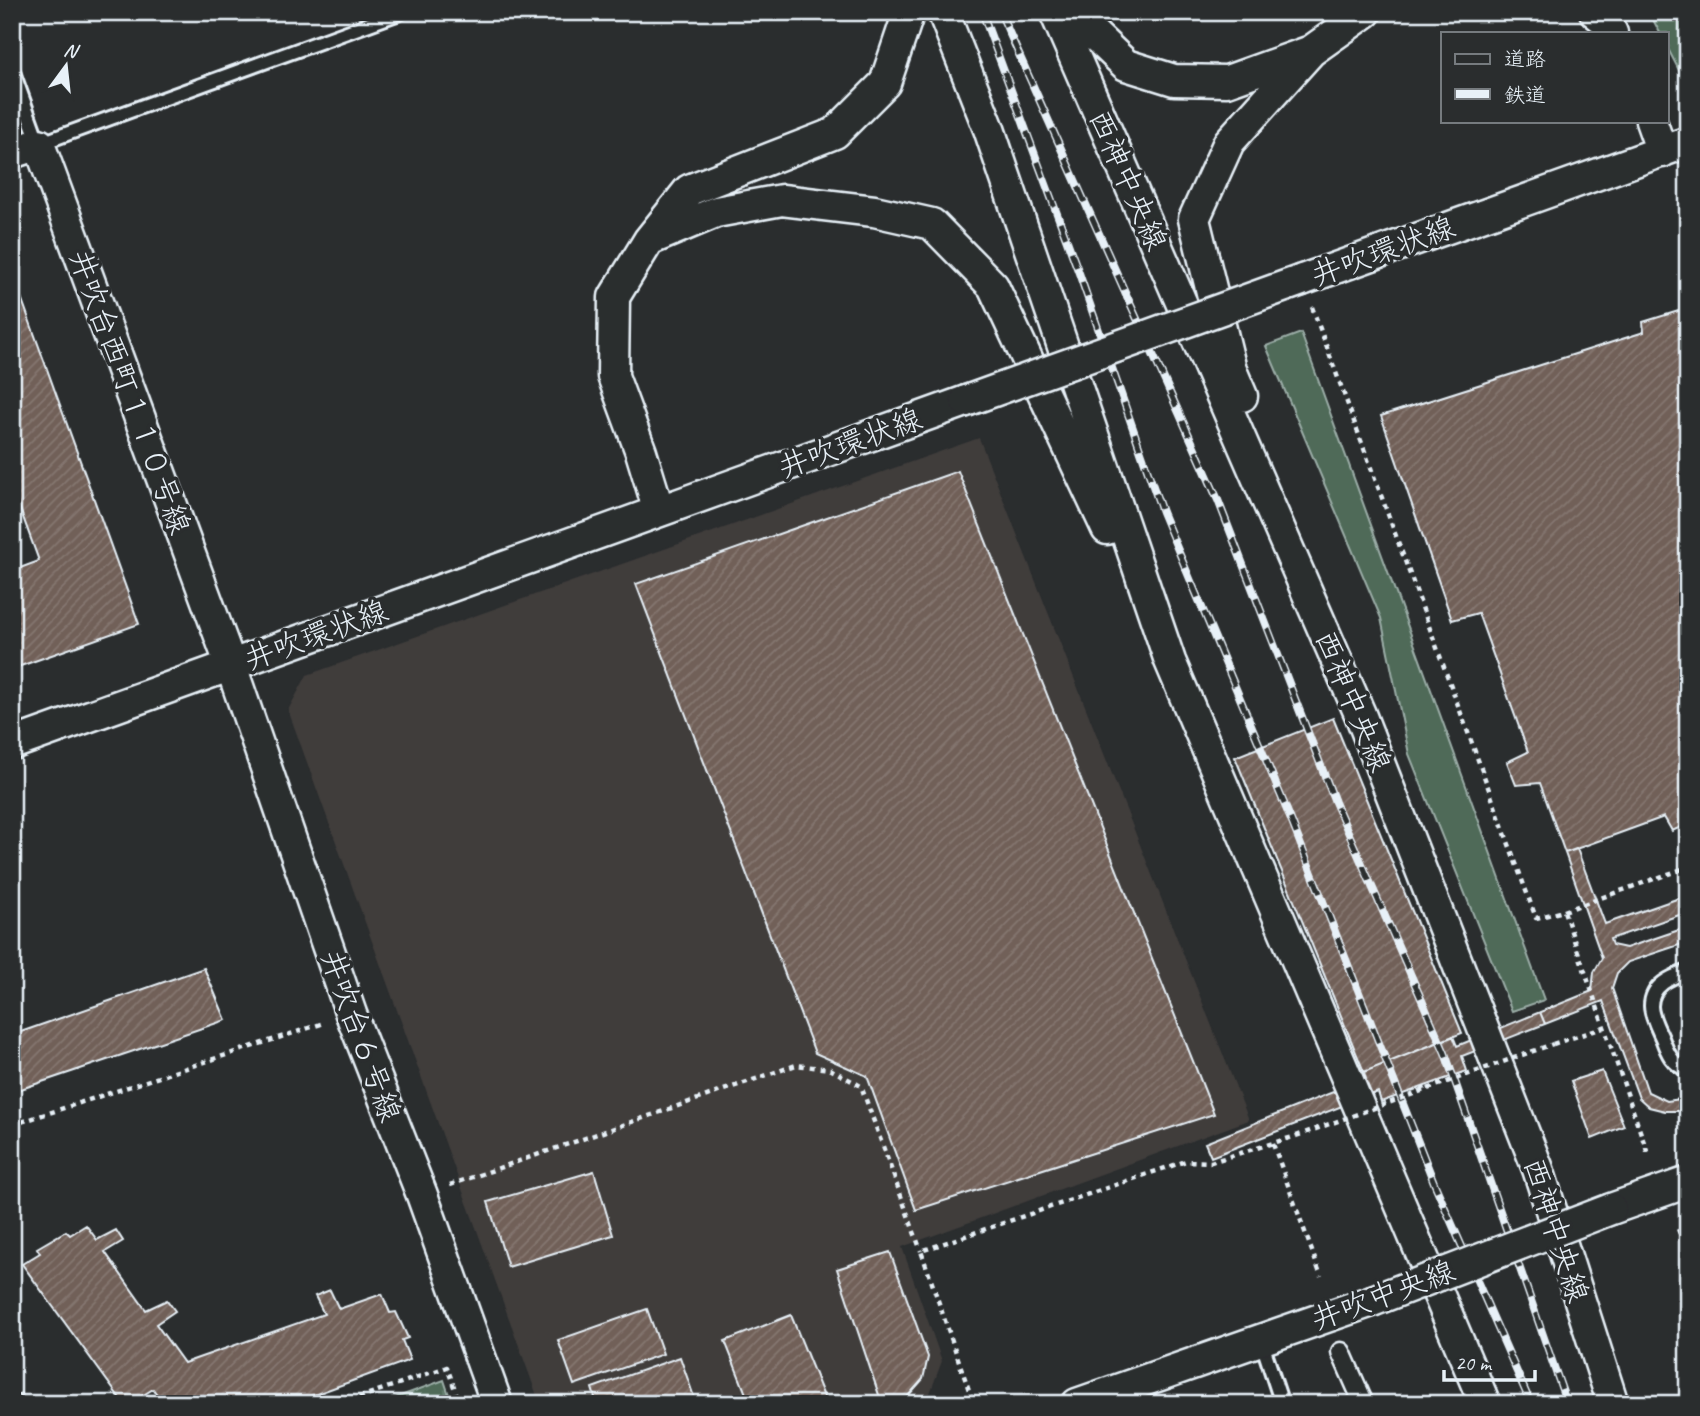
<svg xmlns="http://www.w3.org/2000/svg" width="1700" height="1416" viewBox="0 0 1700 1416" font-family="Caveat,'Klee One',sans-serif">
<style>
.built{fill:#3f3c3b}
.grass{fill:url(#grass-tufts);stroke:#9caea8;stroke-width:2}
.forest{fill:url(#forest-firs);stroke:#9caea8;stroke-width:2}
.garden{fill:#4f6a59;stroke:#9caea8;stroke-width:2}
.building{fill:url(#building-hatch);stroke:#e8f1f8;stroke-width:2}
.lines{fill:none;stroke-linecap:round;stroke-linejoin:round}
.service-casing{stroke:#e8f1f8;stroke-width:18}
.pedestrian-casing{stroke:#e8f1f8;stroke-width:23}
.tertiary-casing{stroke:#e8f1f8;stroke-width:35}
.path{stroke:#e8f1f8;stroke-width:4.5;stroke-dasharray:5 5;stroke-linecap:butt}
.service{stroke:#2a2d2e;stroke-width:12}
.pedestrian{stroke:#2a2d2e;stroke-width:18}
.tertiary{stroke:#2a2d2e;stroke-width:30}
.rail-casing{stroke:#e8f1f8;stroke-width:8}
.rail{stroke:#2a2d2e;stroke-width:5;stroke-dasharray:16;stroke-linecap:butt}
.tertiary-bridge-casing{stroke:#e8f1f8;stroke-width:35;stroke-linecap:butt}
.path-bridge{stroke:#e8f1f8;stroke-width:4.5;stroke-dasharray:5 5;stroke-linecap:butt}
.tertiary-bridge{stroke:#2a2d2e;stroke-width:30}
.labels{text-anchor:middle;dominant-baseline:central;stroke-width:7;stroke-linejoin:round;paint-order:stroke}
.street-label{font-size:30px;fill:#e8f1f8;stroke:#2a2d2e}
</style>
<defs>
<pattern id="grass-tufts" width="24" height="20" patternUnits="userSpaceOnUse" patternTransform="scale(1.75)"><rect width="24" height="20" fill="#4f6a59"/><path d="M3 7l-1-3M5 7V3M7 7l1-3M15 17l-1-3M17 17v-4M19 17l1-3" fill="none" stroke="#688072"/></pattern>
<pattern id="forest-firs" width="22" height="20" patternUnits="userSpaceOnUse" patternTransform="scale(1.75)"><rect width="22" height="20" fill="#4f6a59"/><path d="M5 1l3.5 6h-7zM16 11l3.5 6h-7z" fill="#688072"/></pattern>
<pattern id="building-hatch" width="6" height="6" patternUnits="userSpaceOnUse" patternTransform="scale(1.75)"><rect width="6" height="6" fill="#716058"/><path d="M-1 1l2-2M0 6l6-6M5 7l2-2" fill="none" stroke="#857771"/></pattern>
</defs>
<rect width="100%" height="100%" fill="#2a2d2e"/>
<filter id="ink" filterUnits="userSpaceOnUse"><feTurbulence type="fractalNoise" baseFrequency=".0143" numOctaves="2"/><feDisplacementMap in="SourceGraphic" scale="14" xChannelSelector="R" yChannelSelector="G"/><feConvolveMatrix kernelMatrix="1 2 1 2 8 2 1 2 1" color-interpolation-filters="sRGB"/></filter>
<g filter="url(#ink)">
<!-- built -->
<path class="built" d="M979,438L1249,1120L902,1247L942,1361L926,1404H540L288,710L307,675Z"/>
<!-- grass -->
<path class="grass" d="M444,1380L452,1404H379Z"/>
<!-- forest -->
<path class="forest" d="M1649,12H1688V76L1683,78L1667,47V33H1660Z"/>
<!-- garden -->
<path class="garden" d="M1301,333L1544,1000L1512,1011L1409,754L1381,618L1266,346Z"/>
<!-- building -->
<path class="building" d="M12,272L139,624L12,669V571L39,561L12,487Z
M1688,308V824L1672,831L1664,817L1565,853L1540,783L1516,785L1507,762L1528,752L1478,613L1452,620L1381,416L1644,332L1643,322Z
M958,471L1214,1114L916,1210L867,1076L815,1053L636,584Z
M1333,718L1462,1033L1364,1072L1235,757Z
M1577,849L1605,924L1688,895V912L1610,939L1612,945L1626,948L1688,927V942L1628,962L1617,973L1612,988L1648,1092L1667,1101L1688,1098V1111H1665L1649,1107L1639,1098L1603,1001L1545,1024L1540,1012L1592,991L1594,972L1602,958L1565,853Z
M204,968L226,1020L12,1092V1035Z
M1540,1012L1545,1024L1462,1056L1467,1071L1381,1102L1378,1092L1211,1157L1205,1143L1366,1079L1364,1072L1453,1036L1457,1046Z
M1602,1071L1624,1126L1592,1139L1571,1081Z
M594,1171L613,1235L508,1267L488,1202Z
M86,1225L97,1240L116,1230L123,1241L105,1252L146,1310L167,1300L175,1311L156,1324L184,1363L324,1314L315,1296L330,1290L339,1309L382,1294L390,1313L396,1312L408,1338L402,1340L410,1360L289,1404H164L153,1389L129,1404H124L22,1264L40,1253L37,1248L66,1231L70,1235Z
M890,1252L928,1357L923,1379L907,1397L882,1404L837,1269Z
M647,1309L663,1354L574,1385L558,1340Z
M791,1315L827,1404H750L725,1341Z
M680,1357L694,1397L674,1404H597L592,1388Z"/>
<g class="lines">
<defs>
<path id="service" d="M12,69L39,144L402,12
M1688,971C1671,977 1651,985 1651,1006C1651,1016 1658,1029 1662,1038C1667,1052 1672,1065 1688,1070
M1261,1340L1282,1404"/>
<path id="pedestrian" d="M1341,1352L1364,1404"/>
<path id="tertiary" d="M943,12L989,129L1170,661L1485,1404
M1055,12L1360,714L1538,1169L1613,1404
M1077,12L1083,24L1126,65L1174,80L1227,81L1308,52
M1595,12L1606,21L1612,33
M1651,121L1662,152
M12,153L39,144L231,666L351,1014L422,1195L497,1404
M649,240L716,212L782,200L874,211L932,224L993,286L1107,529
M1302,280L1688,142
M1242,396L1231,370L1194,219L1229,142L1311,51L1366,12
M659,511L641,452L613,376L614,297L649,240L689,190L835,133L885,83L909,12
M12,744L966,401
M1611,1209L1688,1182
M1077,1404L1372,1301"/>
</defs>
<!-- service casing -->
<use href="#service" class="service-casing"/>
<!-- pedestrian casing -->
<use href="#pedestrian" class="pedestrian-casing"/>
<!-- tertiary casing -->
<use href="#tertiary" class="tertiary-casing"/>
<!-- path -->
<path class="path" d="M1685,183L1688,190
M1312,307L1536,918L1564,911L1648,1154
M1564,911L1688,867
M1553,1044L1603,1028
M1423,1087L1424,1090
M12,1125L324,1023
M1273,1144L1321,1276
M450,1185L796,1065L830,1069L861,1086L921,1251
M1678,1229L1688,1253
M12,1386L29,1404
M972,1399L921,1251L1186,1161L1211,1162L1296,1136
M340,1404L447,1367L460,1404"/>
<!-- service -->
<use href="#service" class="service"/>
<!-- pedestrian -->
<use href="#pedestrian" class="pedestrian"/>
<!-- tertiary -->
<use href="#tertiary" class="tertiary"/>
<defs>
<path id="rail" d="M982,12L1079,273L1162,512L1291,820L1435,1185L1531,1404
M1000,12L1218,500L1335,802L1445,1053L1567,1404"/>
</defs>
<!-- rail casing -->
<use href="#rail" class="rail-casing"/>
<!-- rail -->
<use href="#rail" class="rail"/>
<defs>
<path id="tertiary-bridge" d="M966,401L1302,280
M1372,1301L1611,1209"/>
</defs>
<!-- tertiary-bridge casing -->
<use href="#tertiary-bridge" class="tertiary-bridge-casing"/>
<!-- path-bridge -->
<path class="path-bridge" d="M1296,1136L1553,1044"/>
<!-- tertiary-bridge -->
<use href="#tertiary-bridge" class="tertiary-bridge"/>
</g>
</g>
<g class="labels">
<!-- street labels -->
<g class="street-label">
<text transform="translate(1128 180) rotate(66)">西神中央線</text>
<text transform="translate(1383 251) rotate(-20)">井吹環状線</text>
<text transform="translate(130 392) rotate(70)">井吹台西町１１０号線</text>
<text transform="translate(850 443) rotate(-20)">井吹環状線</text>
<text transform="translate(316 635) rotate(-20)">井吹環状線</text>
<text transform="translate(1353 701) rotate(67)">西神中央線</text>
<text transform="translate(361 1036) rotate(70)">井吹台６号線</text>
<text transform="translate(1556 1230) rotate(72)">西神中央線</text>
<text transform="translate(1383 1295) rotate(-20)">井吹中央線</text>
</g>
</g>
<!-- margin -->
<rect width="1700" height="1416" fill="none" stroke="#2a2d2e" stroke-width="42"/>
<rect x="21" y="21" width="1658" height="1374" fill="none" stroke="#e8f1f8" stroke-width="2.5" filter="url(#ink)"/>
<!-- legend -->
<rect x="1441" y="32" width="228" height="91" fill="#2a2d2e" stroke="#767b7f" stroke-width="2"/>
<rect x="1455" y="54" width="35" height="10" fill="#2a2d2e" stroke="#767b7f" stroke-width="2"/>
<text x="1504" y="66" font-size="21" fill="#e8f1f8">道路</text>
<rect x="1455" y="89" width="35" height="10" fill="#e8f1f8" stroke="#767b7f" stroke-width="2"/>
<text x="1504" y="102" font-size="21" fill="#e8f1f8">鉄道</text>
<!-- north arrow -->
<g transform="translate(66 66) rotate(15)" stroke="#2a2d2e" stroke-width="5" paint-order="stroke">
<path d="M0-5L12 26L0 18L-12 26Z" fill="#e8f1f8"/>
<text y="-10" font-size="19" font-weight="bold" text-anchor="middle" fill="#e8f1f8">N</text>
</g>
<!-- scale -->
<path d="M1444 1370v10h91v-10" fill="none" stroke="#e8f1f8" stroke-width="3.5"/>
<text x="1455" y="1370" font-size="21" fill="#e8f1f8" stroke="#2a2d2e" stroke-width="5" paint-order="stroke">20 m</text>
</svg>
